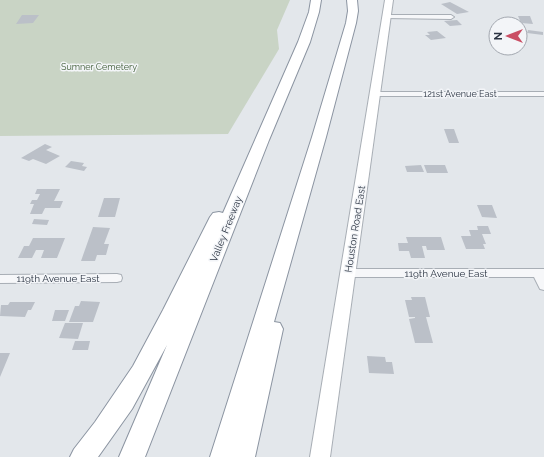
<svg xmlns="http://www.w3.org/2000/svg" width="544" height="457" viewBox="0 0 544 457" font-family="Raleway,sans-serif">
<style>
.green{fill:#c9d4c5}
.building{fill:#bbc0c8}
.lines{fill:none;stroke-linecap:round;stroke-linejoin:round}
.street-casing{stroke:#a8aeb5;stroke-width:2}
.secondary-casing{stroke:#a8aeb5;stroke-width:2}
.highway-casing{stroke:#8b94a1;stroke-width:2}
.street{fill:#f6f7f9;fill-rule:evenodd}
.secondary{fill:#fff;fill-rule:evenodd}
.highway{fill:#fff;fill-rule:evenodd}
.labels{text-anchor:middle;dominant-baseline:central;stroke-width:3;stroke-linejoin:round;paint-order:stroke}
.far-park-label{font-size:9px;fill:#415e39;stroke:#f3f5f8}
.far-street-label{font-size:9px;fill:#2c3543;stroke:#f3f5f8}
.street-label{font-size:10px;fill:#2c3543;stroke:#f3f5f8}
</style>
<rect width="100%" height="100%" fill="#e3e7eb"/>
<!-- green -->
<path class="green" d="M0,0H290L277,30L279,49L228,134L0,136Z"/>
<!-- building -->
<path class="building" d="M450,2L469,12L457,14L441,4Z
M22,15H39L33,23L16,24Z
M518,16H530L533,24L521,23Z
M457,20L462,25L450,26L444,21Z
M528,30L543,32V35L527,33Z
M437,31L446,38L431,40L425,35H430L427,32Z
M444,129H454L459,143H449Z
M45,144L52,147L46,150L60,156L46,164L33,159L29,161L21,158Z
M71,161L84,163L82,166L87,167L84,171L65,167Z
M421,165L424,172H407L405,166Z
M424,165H445L448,173H427Z
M37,189H60L54,201H63L60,208H45L42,214H30L34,204H30L32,200H37L40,194H35Z
M104,198H120L115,217H98Z
M477,205H492L497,218L482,217Z
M34,219L49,220L47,225L32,224Z
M477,226H488L491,234H482L486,244H483L485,249H466L461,236H471L469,230H478Z
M93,227L110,228L104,244H109L106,255H97L95,261H81Z
M406,237H441L445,250H427L426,246H422L425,258H411L409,251H399L398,243H408Z
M33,238H65L57,258H41L44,250H36L32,258H18L24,246H29Z
M411,297H425L430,317H426L433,343H415L409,319L415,318V317H409L405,300H412Z
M81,301L100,302L93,322H69L75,306H79Z
M10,302H35L31,310H28L25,317L0,316L1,305H8Z
M55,310H69L65,321H52Z
M65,323H83L78,339L59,338Z
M75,341H90L88,350H72Z
M0,353H10L0,377Z
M367,356L385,357L386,362H392L394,374L369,373Z"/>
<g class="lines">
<defs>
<path id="street" d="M388,15H451L454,17L451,19L386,18V16Z
M373,92H544V96H376L372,94Z
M348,269H544V290L540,289L534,277H348L344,276L343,273L344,270Z
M117,274L121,275L122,278L121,281L117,282L0,283V275Z"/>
<path id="secondary" d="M385,0H393L330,457H310Z"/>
<path id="highway" d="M311,0H321L319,12L310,42L269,140L145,457H119L167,345L132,409L98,457H70L74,449L95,422L133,366L163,310L210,217L213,213L219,212L223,213L298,42L309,12Z
M347,0H357L358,11L356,23L326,137L274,322L280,323L283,329L255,457H210L312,137L346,23L348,11Z"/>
</defs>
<!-- street casing -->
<use href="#street" class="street-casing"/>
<!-- secondary casing -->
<use href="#secondary" class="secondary-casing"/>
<!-- highway casing -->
<use href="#highway" class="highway-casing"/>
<!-- street -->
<use href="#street" class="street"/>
<!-- secondary -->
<use href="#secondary" class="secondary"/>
<!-- highway -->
<use href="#highway" class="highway"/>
</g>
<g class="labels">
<!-- far-park labels -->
<g class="far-park-label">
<text x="99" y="67">Sumner Cemetery</text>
</g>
<!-- far-street labels -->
<g class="far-street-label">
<text x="460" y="94">121st Avenue East</text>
</g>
<!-- street labels -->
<g class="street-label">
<text transform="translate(226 229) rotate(-68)">Valley Freeway</text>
<text transform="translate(355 229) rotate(-81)">Houston Road East</text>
<text x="446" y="273">119th Avenue East</text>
<text x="58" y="278">119th Avenue East</text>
</g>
</g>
<!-- north arrow -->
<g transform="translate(508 36) rotate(270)"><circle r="19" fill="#f3f5f8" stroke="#a3a8b0"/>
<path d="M0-3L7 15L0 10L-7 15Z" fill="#ca4e64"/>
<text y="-6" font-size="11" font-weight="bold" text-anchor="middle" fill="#2c3543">N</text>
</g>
</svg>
